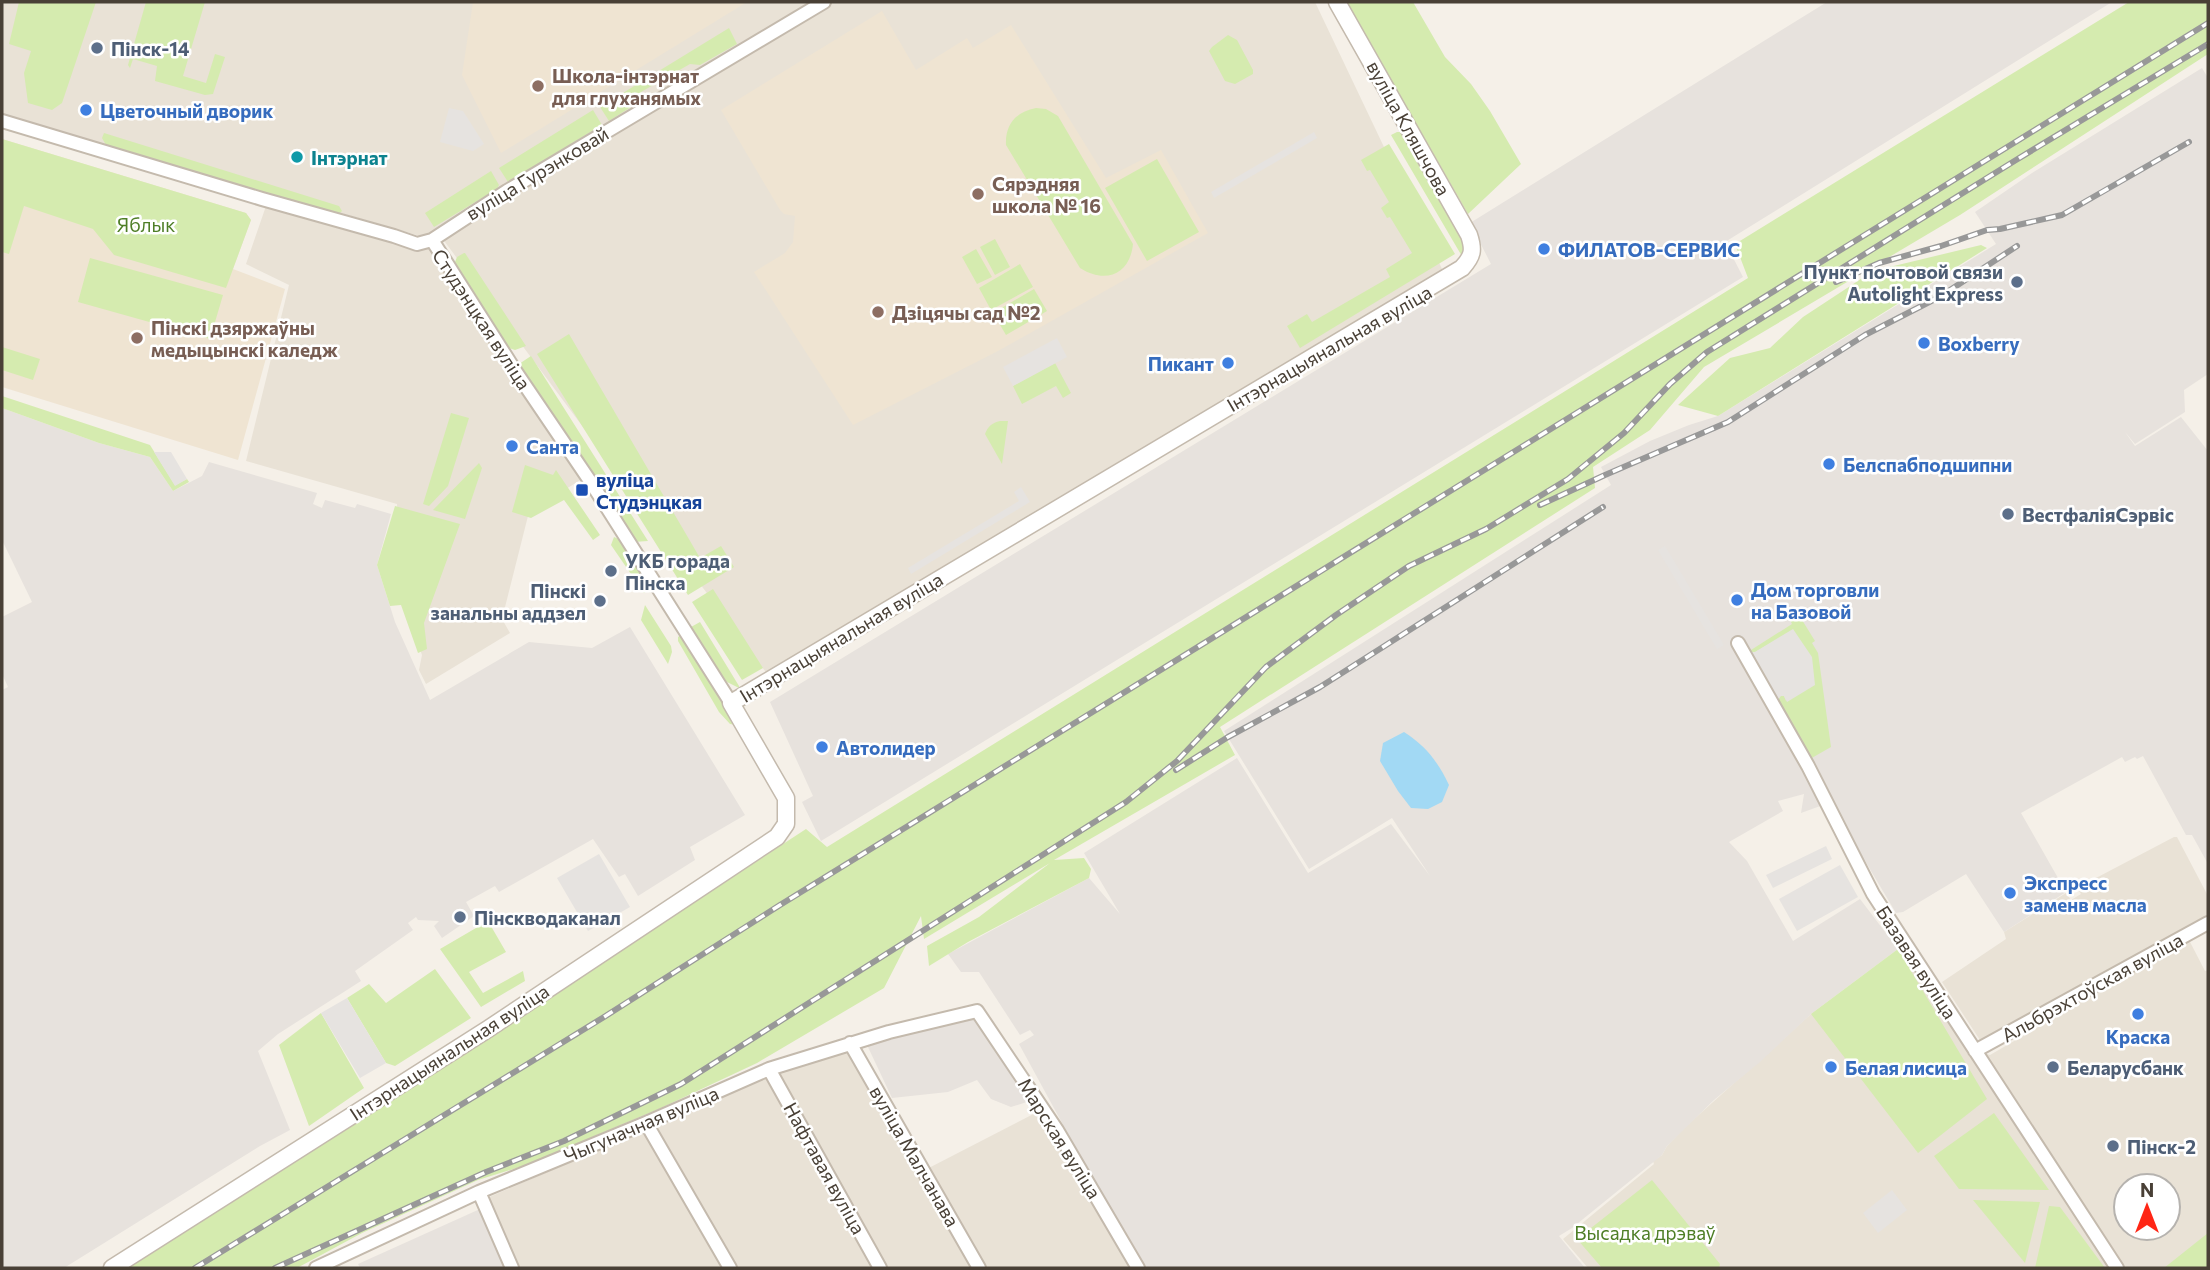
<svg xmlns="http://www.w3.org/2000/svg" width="2210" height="1270" viewBox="0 0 2210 1270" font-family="Commissioner,sans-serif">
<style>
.residential{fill:#e9e2d6;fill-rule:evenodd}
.industrial{fill:#e7e2dd}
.education{fill:#efe4d2}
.green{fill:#d5ebaf}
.parking{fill:#e6e3e0}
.water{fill:#a2d9f4}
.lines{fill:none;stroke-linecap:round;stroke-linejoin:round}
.minor-casing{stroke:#c4baad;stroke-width:16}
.tertiary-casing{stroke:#c4baad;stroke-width:19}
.minor{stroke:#fff;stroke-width:12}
.tertiary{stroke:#fff;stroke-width:16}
.rail-casing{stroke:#989898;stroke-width:6}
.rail{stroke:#fff;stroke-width:3.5;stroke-dasharray:10;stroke-linecap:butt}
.service-dot{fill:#5c6f8a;stroke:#fff;stroke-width:2.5}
.education-dot{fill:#8d6e63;stroke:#fff;stroke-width:2.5}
.shop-dot{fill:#3f7fe0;stroke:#fff;stroke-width:2.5}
.culture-dot{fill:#0f9aa8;stroke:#fff;stroke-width:2.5}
.transit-dot{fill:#1a4fb4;stroke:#fff;stroke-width:2.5}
.labels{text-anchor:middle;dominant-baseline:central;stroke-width:5;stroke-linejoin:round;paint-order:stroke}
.service-label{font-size:19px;font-weight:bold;fill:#4e5e75;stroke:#fff;text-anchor:start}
.education-label{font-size:19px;font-weight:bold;fill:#785e54;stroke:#fff;text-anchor:start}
.shop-label{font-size:19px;font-weight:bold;fill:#366cbe;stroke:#fff;text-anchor:start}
.street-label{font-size:19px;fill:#494036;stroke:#fff}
.culture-label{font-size:19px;font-weight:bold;fill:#0d838f;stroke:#fff;text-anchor:start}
.park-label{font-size:19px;fill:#4e7e26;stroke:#fff}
.transit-label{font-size:19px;font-weight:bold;fill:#164399;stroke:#fff;text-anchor:start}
</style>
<rect width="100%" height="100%" fill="#f5f0e8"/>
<!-- residential -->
<path class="residential" d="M2,2H1315L1443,271L768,675L436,230L423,237L2,114Z
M266,206L404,246L430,247L582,479L529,512L502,619L510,633L426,684L419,670L422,655L403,601L397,504L246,461L289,285L246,264Z
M2174,837H2177L2208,896V919L1980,1040L1942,982L2006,939L2004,932L2066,893L2071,900L2081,894L2077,888Z
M2189,940L2205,971L2208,970V1268H1588L1563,1239L1654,1164L1653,1161L1662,1155L1667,1146L1683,1129L1811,1014L1903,949L1966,1048L1990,1055ZM2126,1186H2168V1228H2126Z
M849,1052L921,1172L1049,1106L1146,1268H518L487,1198L774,1074Z"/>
<!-- industrial -->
<path class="industrial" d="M1827,2H2112L1725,242L1743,277L821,841L802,802L813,796L770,702L1491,264L1470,223Z
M2202,68L2208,78V374L2184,390L2185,412L2135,444L2125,432L2135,446L2181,417L2208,451V864L2192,835H2186L2143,756L2137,759L2135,757L2125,762L2122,757L2021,813L2066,892L2004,932L1966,874L1903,912L1896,913L1833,807L1834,801L1801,813L1804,794L1778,801L1783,811L1729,842L1747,861L1793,941L1860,899L1898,949L1811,1014L1760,1062L1714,1100L1667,1146L1662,1155L1572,1228L1559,1236L1585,1268H1146L1097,1187L1019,1044L1034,1035L1030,1030L1020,1035L979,972H961L948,954L1089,878L1120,914L1084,853L1237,758L1308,873L1391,824L1430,876L1392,818L1309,869L1224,731L1611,485L1601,467L1650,441L1689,425L1718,416L1996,244L1975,212L2032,173Z
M2,408L99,443L150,457L173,491L202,476L209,462L317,493L313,504L322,508L325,500L355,508L357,504L391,514L377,565L395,622L430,700L529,642L592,648L630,627L745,815L690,847L695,860L638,896L625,874L619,877L593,839L499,892L495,886L466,902L474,916L442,938L434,926L439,921L418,920L416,917L408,923L413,930L355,971L361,981L278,1034L258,1051L290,1130L260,1146L64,1268H2V690L8,687L2,674V617L32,602L2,540Z
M974,1014L1030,1101L1011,1107L991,1099L977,1080L948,1092L892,1098L867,1045Z
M480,1209L506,1268H360L358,1264Z"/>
<!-- education -->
<path class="education" d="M473,2H747L501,153L462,75Z
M882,11L916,70L967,38L973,48L1011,25L1106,178L1161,150L1208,233L998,351L853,425L754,272L785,253L793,242L795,216L784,214L780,210L721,110Z
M2,139L246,213L251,220L233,269L285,289L238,460L2,387Z"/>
<!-- green -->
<path class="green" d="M19,2H96L62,103L52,110L28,103L24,73L31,51L9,44Z
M146,2H205L183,76L206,83L215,54L225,57L213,94L205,95L155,81L157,66L133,59L130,68L128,65Z
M1346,2H1413L1445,57L1471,84L1490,111L1521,164L1468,214Z
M2129,2H2208V54L1960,215L1704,367L1650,430L1593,467L1595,488L1220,727L1235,755L1054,860L1084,858L1091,869L1089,878L968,942L929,966L927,946L979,917L1050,863L924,939L921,916L884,988L757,1063L661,1108L526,1165L478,1180L362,1233L297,1268H125L551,996L806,829L827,847L1748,278L1735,244Z
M729,28L737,44L700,65L690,64L641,92L639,102L609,121L600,107Z
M1228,35L1237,40L1253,70V74L1235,84L1225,81L1209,51L1212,47Z
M1036,108L1046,109L1058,116L1133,244C1130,275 1105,284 1080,268L1006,145C1005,124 1016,112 1036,108Z
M593,110L602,125L508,182L499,168Z
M1397,132H1402L1467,239L1463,258L1391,135Z
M104,133L339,206L342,211L338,215L106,145L102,138Z
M2,139L246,213L251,220L226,288L114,255L93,229L24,206L9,254L2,252Z
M1389,144L1455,254L1300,348L1287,326L1307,314L1312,322L1390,277L1386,269L1412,253L1390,217L1387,218L1381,208L1389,202L1370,170L1367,171L1361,160Z
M1157,159L1199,232L1147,261L1105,188Z
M491,171L499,185L497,189L434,227L425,213Z
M995,239L1010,267L995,275L980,247Z
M1981,245L1987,248L1718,416L1678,405L1730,358L1770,348L1803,317L1873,271Z
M976,249L992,277L977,284L962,257Z
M464,253H465L526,346L515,350L509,348L455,262L457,257Z
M90,258L223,295L210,339L78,302Z
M1020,264L1033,287L991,310L979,288Z
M1034,289L1047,311L1006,335L993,313Z
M569,334L700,558L721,546L734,567L688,595L537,354Z
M2,347L40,359L33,380L2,370Z
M531,356L648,541L634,542L519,364Z
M1055,363L1071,393L1063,398L1056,386L1022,404L1013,386Z
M2,396L150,445L175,485L187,479L189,482L173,491L150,457L99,443L2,408Z
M451,413L469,418L448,486L429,506L423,504Z
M1000,421H1008L1002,464L985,434C988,426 992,423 1000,421Z
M479,463L482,468L465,519L433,510Z
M525,465L553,475L556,470L600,535L593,540L564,500L531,518L512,512Z
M395,506L460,524L424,623L427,649L418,653L401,605L390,606L377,565Z
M614,537L621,540L648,580V588L644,593L611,545Z
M713,589L763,668L742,680L692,602Z
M645,605L671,646L672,652L668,664L641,620Z
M1799,615L1815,641L1812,643L1818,653L1831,747L1810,759L1777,701L1781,696H1784L1786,701L1794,630L1755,652H1751V650L1792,624L1790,620Z
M700,622L739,686V688L727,682L721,676L691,627Z
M682,634L737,725L730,724L719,712L678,641V637Z
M488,921L506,952L469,972L483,993L523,971L525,981L481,1007L440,949Z
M1898,949L1987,1099L1918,1153L1811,1014Z
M435,969L471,1018L395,1066L386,1063L347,998L369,984L386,1003Z
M321,1013L364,1088L309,1126L279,1045Z
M1994,1113L2049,1190L1959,1189L1934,1156Z
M1652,1180L1720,1264L1719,1268H1602L1577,1239Z
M1973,1200L2040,1202L2025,1263Z
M2049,1206L2060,1207L2105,1268H2035Z
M2208,1233V1268H2164Z"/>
<!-- parking -->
<path class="parking" d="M449,108L463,111L484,144L473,151L440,142Z
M1314,132L1317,138L1214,198L1211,192Z
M1057,338L1067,357L1013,386L1003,367Z
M154,452H171L187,479L175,486Z
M1021,487L1030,502L911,574L908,568L1019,501L1014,492Z
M1665,546L1724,645L1717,649L1658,550Z
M1793,629L1812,657L1815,685L1787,702L1784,696H1780L1777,701L1751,652H1755Z
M1826,846L1832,859L1773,888L1766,875Z
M599,854L630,907L588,931L557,878Z
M1840,865L1858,897L1797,931L1779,899Z
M347,998L386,1063L360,1078L321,1013Z
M1892,1190L1907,1210L1878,1233L1863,1213Z"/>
<!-- water -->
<path class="water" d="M1404,732C1426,746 1438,762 1449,785L1442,802L1428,809L1411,808L1398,791L1380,761L1383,743Z"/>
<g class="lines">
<defs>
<path id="minor" d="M2,121L262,199L394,236L417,244L432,240L507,191L824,2
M432,240L516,372L592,484L731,703
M1738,643L1808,766L1873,894L2117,1268
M850,1043L979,1268
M1975,1051L2208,923
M769,1069L880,1268
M646,1123L730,1268
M479,1192L512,1268
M316,1268L479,1192L646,1123L769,1069L889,1032L977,1011L1057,1130L1138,1268"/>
<path id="tertiary" d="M112,1268L488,1029L777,837L786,824V798L731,703L1462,268C1473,256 1474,250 1469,235L1337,2"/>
</defs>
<!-- minor casing -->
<use href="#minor" class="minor-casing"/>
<!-- tertiary casing -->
<use href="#tertiary" class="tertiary-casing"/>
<!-- minor -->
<use href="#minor" class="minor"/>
<!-- tertiary -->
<use href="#tertiary" class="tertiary"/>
<defs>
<path id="rail" d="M1836,282L1879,263L1941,246L1987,230L2000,229L2062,215L2189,142
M1540,505L1605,475L1728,422L1865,335L1941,296L2017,246
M1176,770L1228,737L1320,687L1603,507
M195,1268L604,1017L780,905L2208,23
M275,1268L486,1172L564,1141L681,1084L1126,802L1177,761L1266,667L1336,615L1409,566L1486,529L1568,479L1624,433L1670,384L1707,352L2016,160L2208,44"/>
</defs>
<!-- rail casing -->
<use href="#rail" class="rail-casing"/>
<!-- rail -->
<use href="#rail" class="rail"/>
</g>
<!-- markers -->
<g class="service-dot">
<circle cx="97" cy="48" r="7"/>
<circle cx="2017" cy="282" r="7"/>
<circle cx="2008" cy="514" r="7"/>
<circle cx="611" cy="571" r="7"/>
<circle cx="600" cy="601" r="7"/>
<circle cx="460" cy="917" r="7"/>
<circle cx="2053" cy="1067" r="7"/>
<circle cx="2113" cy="1146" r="7"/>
</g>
<g class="education-dot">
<circle cx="538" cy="86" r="7"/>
<circle cx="978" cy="194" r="7"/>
<circle cx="878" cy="312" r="7"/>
<circle cx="137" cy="338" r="7"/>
</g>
<g class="shop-dot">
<circle cx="86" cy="110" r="7"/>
<circle cx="1544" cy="249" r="7"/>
<circle cx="1924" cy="343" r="7"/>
<circle cx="1228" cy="363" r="7"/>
<circle cx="512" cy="446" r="7"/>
<circle cx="1829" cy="464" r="7"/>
<circle cx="1737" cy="600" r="7"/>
<circle cx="822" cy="747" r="7"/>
<circle cx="2010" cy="893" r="7"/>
<circle cx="2138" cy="1014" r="7"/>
<circle cx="1831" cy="1067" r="7"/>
</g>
<circle class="culture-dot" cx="297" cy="157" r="7"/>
<rect class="transit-dot" x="575" y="483" width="14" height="14" rx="3.5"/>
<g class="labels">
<!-- service labels -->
<g class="service-label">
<text x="111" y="48">Пінск-14</text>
<text x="2003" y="271" text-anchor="end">Пункт почтовой связи<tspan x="2003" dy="22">Autolight Express</tspan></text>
<text x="2022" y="514">ВестфаліяСэрвіс</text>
<text x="625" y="560">УКБ горада<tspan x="625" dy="22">Пінска</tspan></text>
<text x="586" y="590" text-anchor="end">Пінскі<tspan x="586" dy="22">занальны аддзел</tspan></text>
<text x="474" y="917">Пінскводаканал</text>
<text x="2067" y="1067">Беларусбанк</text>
<text x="2127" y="1146">Пінск-2</text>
</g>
<!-- education labels -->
<g class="education-label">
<text x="552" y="75">Школа-інтэрнат<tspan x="552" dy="22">для глуханямых</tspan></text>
<text x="992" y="183">Сярэдняя<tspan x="992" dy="22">школа № 16</tspan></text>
<text x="892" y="312">Дзіцячы сад №2</text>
<text x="151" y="327">Пінскі дзяржаўны<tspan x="151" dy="22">медыцынскі каледж</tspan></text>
</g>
<!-- shop labels -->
<g class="shop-label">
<text x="100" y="110">Цветочный дворик</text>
<text x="1558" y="249">ФИЛАТОВ-СЕРВИС</text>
<text x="1938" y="343">Boxberry</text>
<text x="1214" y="363" text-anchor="end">Пикант</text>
<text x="526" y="446">Санта</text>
<text x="1843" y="464">Белспабподшипни</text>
<text x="1751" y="589">Дом торговли<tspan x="1751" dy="22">на Базовой</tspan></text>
<text x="836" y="747">Автолидер</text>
<text x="2024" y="882">Экспресс<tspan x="2024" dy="22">заменв масла</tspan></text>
<text x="2138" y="1036" text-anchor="middle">Краска</text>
<text x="1845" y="1067">Белая лисица</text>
</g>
<!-- street labels -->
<g class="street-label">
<text transform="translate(1409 128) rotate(61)">вуліца Кляшчова</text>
<text transform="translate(537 173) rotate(-31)">вуліца Гурэнковай</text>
<text transform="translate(482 319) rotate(57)">Студэнцкая вуліца</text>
<text transform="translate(1329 348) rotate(-30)">Інтэрнацыянальная вуліца</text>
<text transform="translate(841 637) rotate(-31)">Інтэрнацыянальная вуліца</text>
<text transform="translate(1917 962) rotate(57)">Базавая вуліца</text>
<text transform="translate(2092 987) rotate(-29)">Альбрэхтоўская вуліца</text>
<text transform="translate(449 1052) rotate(-33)">Інтэрнацыянальная вуліца</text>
<text transform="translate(641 1124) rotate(-23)">Чыгуначная вуліца</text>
<text transform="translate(1060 1138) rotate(58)">Марская вуліца</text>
<text transform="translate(915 1156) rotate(60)">вуліца Малчанава</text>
<text transform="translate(825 1168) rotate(61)">Нафтавая вуліца</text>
</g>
<!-- culture labels -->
<g class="culture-label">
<text x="311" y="157">Інтэрнат</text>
</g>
<!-- park labels -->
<g class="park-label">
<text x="146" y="224">Яблык</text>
<text x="1645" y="1232">Высадка дрэваў</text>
</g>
<!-- transit labels -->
<g class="transit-label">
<text x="596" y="479">вуліца<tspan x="596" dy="22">Студэнцкая</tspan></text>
</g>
</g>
<!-- border -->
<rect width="2210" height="1270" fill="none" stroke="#494036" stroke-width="7"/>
<!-- north arrow -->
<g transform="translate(2147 1207)"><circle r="33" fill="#ffffff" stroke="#b6b3af" stroke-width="2"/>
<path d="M0-5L12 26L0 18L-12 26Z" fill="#ff2615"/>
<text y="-10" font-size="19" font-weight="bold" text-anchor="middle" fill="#494036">N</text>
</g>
</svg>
